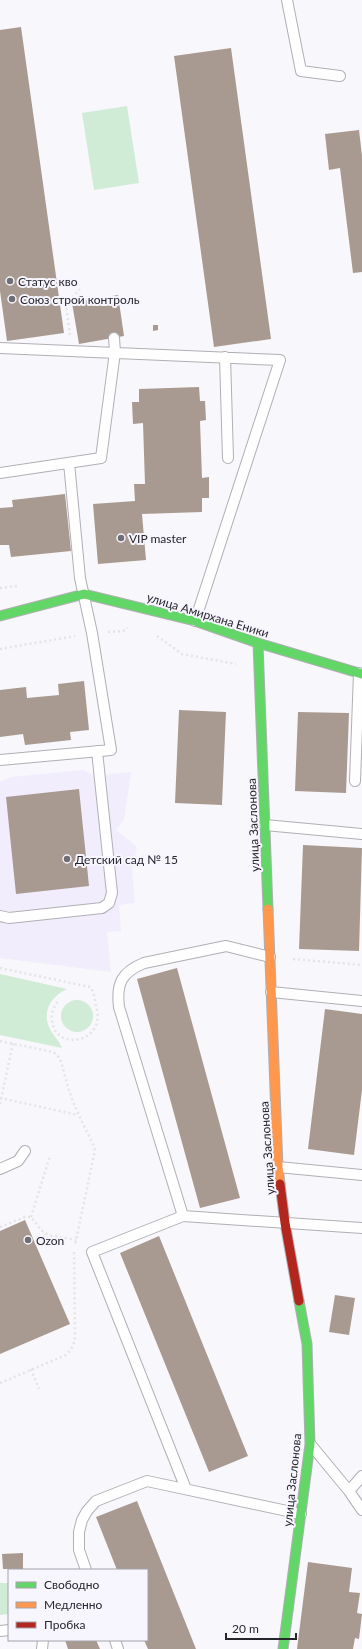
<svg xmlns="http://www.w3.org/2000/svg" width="362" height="1649" viewBox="0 0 362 1649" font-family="Lato,sans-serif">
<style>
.built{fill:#f1edfc}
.green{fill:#d0ecd6}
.building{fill:#a99a91}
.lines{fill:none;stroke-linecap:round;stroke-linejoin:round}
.lane-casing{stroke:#b0afb5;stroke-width:12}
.fast-casing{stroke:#b0afb5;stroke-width:11}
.slow-casing{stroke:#b0afb5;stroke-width:11}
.jam-casing{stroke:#b0afb5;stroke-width:11}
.path{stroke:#e4e3e5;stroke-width:2.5;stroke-dasharray:2 3;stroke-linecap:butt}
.lane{stroke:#fefefe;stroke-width:10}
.fast{stroke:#63d668;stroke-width:9}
.slow{stroke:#ff974d;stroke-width:9}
.jam{stroke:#b3261e;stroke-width:9}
.poi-dot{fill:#706e75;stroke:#f7f5fd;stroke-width:1.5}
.labels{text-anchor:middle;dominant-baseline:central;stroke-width:4;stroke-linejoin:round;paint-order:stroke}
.poi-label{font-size:12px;fill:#27252d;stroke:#f7f5fd;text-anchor:start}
.street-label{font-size:12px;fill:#27252d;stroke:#f7f5fd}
</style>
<rect width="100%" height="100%" fill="#f8f7fb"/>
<!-- built -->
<path class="built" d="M84,770L94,776L131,772L124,820L116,830L137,847L132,871L135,903L119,905L121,931L107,932L111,972L0,958V782L11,777Z"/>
<!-- green -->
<path class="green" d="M127,106L139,183L94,190L82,113Z
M0,974L67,989C52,996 42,1010 49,1027C52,1035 59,1040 62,1048L0,1035Z
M61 1016a16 16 0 1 1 32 0a16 16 0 1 1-32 0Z
M0,1583H9V1614L0,1615Z"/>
<!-- building -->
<path class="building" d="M21,27L64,333L7,341L0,291V30Z
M231,48L271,339L214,347L174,56Z
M359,130L362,156V272L353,273L340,168L329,170L325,134Z
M118,295L124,336L79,344L72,303Z
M153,325H158V330L153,331Z
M199,387L200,401H205L206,420L200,421L202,478L209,477V498H202V512L142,514L146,560L98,564L93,504L135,501L134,484H145L143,423L133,424L132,402H139V389Z
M65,494L71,551L11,557L9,545H0V508L13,507L12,500Z
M84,681L89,730L70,732L71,740L25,745L23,734L0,737V690L26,687L27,698L59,695L58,684Z
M179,710L226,712L222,805L175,803Z
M298,712L349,713L346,793L295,791Z
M79,789L89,886L16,894L6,797Z
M303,845L362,848L359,951L299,949Z
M177,968L240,1198L200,1208L137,979Z
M325,1009L362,1014V1090L354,1155L308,1149Z
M25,1220L70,1324L0,1354V1231Z
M159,1236L248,1456L209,1472L120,1253Z
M335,1295L355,1298L349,1335L329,1332Z
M137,1501L196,1649H148L144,1640H147V1570H117L96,1517Z
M23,1553V1569H3L2,1554Z
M308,1562L352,1568L349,1592L360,1593L357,1613L362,1614L359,1639L355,1638L353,1649H297Z
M65,1640H96L100,1649H68Z"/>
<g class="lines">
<defs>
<path id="lane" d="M287,0L301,71L340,76
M0,348L280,360L195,621
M225,357L228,458
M0,473L101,458L115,352L114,338
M0,760L111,750L92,633L80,578L69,463
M355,781L359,673
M265,825L362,834
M0,916L9,918L102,908L109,903L112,893L97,751
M271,992L362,1001
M278,1167L362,1175
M0,1169L18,1161L25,1151
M183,1216L119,1007C116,983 122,972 144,963L226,946L270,957
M311,1445L349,1491L362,1476
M186,1489L92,1252L183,1216L362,1228
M349,1491L362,1510
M86,1570L79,1550V1532L82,1520L87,1511L96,1501L147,1481L301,1514
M0,1631L9,1630
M115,1640L118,1649
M42,1649L43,1640"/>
<path id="fast" d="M0,616L84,594L195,621L258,643L362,674
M258,643L268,909
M283,1649L310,1444L307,1344L299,1301"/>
<path id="slow" d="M268,909L278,1167L280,1184"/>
<path id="jam" d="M280,1184L285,1223L299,1301"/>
</defs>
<!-- lane casing -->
<use href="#lane" class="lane-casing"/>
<!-- fast casing -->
<use href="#fast" class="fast-casing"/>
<!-- slow casing -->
<use href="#slow" class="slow-casing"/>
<!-- jam casing -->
<use href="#jam" class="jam-casing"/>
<!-- path -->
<path class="path" d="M70,335L66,305L80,289
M0,588L17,586
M108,632L123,631L128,628
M157,636L182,654L236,664
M0,649L75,636
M293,959L362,965
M0,968L90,987C95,993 95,1003 97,1010C104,1044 54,1051 52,1020C51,1012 54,1006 59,1000
M0,1041L53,1052C62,1057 62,1067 65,1076C71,1101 82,1122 93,1144L95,1150L75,1245
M0,1098L78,1115
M0,1104L13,1043
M31,1217L50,1156
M0,1227L25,1217H31L41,1230L48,1235L76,1240
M31,1369L39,1389
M0,1383L66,1355C72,1349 75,1343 75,1335L74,1252"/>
<!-- lane -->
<use href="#lane" class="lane"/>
<!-- fast -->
<use href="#fast" class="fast"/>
<!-- slow -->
<use href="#slow" class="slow"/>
<!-- jam -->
<use href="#jam" class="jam"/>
</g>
<!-- markers -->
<g class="poi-dot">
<circle cx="10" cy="281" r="4"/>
<circle cx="12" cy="299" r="4"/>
<circle cx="121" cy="538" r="4"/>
<circle cx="67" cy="859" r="4"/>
<circle cx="28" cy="1240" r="4"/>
</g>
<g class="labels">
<!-- poi labels -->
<g class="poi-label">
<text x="18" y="281">Статус кво</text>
<text x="20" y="299">Союз строй контроль</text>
<text x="129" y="538">VIP master</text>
<text x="75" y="859">Детский сад № 15</text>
<text x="36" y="1240">Ozon</text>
</g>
<!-- street labels -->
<g class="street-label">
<text transform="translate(208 615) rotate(17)">улица Амирхана Еники</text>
<text transform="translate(253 825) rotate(-92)">улица Заслонова</text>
<text transform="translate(267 1148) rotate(-94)">улица Заслонова</text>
<text transform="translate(292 1480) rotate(-84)">улица Заслонова</text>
</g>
</g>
<!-- legend -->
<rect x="8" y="1569" width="140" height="72" fill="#f7f5fd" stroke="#a4a2aa"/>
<rect x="16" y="1582" width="20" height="6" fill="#63d668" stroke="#a4a2aa"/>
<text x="44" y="1589" font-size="12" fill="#27252d">Свободно</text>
<rect x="16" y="1602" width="20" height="6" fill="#ff974d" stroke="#a4a2aa"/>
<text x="44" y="1609" font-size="12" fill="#27252d">Медленно</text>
<rect x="16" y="1622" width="20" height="6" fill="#b3261e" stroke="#a4a2aa"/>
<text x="44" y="1629" font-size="12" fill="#27252d">Пробка</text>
<!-- scale -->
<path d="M226 1633v6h70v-6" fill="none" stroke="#27252d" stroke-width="2"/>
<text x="232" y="1633" font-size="12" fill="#27252d" stroke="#f7f5fd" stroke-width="3" paint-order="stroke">20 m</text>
</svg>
